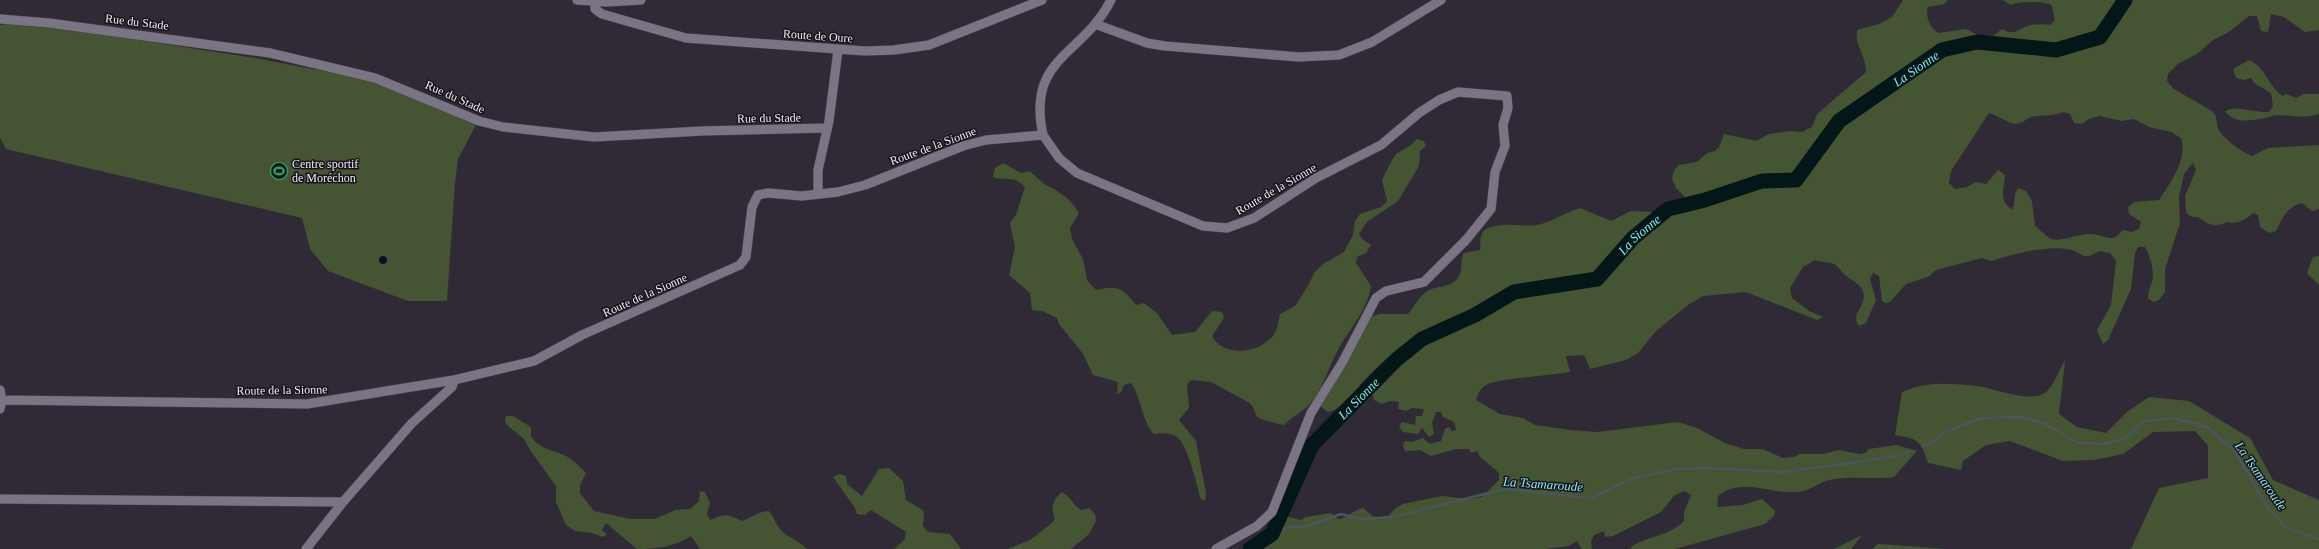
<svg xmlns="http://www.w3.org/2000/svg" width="2319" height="549" viewBox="0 0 2319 549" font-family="'Times New Roman',serif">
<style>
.green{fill:#455433;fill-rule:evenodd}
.water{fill:#041617;stroke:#4a5659}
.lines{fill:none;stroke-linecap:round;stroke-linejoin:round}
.stream{stroke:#4a5659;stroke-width:2.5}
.river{stroke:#041617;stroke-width:15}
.minor-casing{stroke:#4c4651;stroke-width:10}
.minor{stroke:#7b7484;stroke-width:9}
.labels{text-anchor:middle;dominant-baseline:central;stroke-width:3;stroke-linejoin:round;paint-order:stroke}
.street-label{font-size:12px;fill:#efebf4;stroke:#16141a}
.poi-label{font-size:12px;fill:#efebf4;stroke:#16141a;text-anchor:start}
.water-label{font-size:13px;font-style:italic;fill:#87e9ee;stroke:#16141a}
</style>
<rect width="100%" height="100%" fill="#302a37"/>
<!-- green -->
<path class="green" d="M1903,0H1948L1944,4L1928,7C1925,17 1930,27 1938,33L1966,29L1988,40L2002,29C2015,37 2018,28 2031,25C2037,24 2044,24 2050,25L2055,20L2052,6C2045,0 2019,2 2010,5L2003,0H2319V30L2305,32L2284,17L2271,14L2268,32L2261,31L2257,16H2249L2229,32L2213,40L2197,54L2178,64L2168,74L2167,81L2174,89L2212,111C2218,117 2216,121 2218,128C2221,137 2243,153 2252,156L2268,148L2319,145V209L2312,211L2302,203C2286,208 2283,217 2276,231L2269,233L2260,227L2258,215L2254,213C2246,219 2238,225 2227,222C2214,228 2209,225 2198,217H2192L2186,213L2185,196L2196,170L2193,163L2184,174L2179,197L2180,223L2165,269V292L2159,300L2153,302L2148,298C2148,290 2150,289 2152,282C2155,272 2150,255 2145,247H2138L2135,253L2131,289L2108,340L2103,344L2097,330L2111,305L2116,261L2110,253L2100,251L2090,256H2083C2065,239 2013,254 1991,261L1982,258L1936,270L1928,277L1906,284L1890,302L1886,303L1882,301L1879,276L1873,273L1870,279L1876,300L1866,323L1859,326C1852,315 1860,311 1863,301C1867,285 1854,283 1845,275C1842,272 1838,266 1834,264C1829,262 1821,262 1815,260L1803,267L1790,288L1792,298L1809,311L1823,317L1817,320L1746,292L1703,296L1688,305L1656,331L1638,353L1626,360L1590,369L1584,355L1566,356L1570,372C1554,375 1495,379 1486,385C1480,389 1478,393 1476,400L1500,414L1523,418L1535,425L1571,430L1597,432L1678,422L1697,428L1725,443L1744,449H1763L1783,458L1794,457L1800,454H1823L1839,450L1859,454L1865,453L1869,449L1896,445L1917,451L1894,477C1873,480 1851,475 1829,480C1818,483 1810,491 1798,492C1770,495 1743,476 1718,496L1717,507L1743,505L1762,499L1775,511L1774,516L1765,524L1675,549H1631V547C1647,536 1670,536 1684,521V512L1691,495L1684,491L1674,496L1661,512L1613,536L1605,537L1604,531L1594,535L1591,541L1592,549H1582L1577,541L1569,546L1545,549H1259L1266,545L1285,516L1301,520L1306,517L1331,513L1338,519C1348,518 1353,510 1363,508L1375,518L1388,516L1396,508L1403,504L1442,496L1469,499L1482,497L1499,480V473L1479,456L1478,451L1471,453L1469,449H1456L1431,456L1420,450L1405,451L1403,446L1405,441L1412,442L1423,438L1430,444L1441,441L1445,429L1449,427L1452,431L1456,430L1454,422L1443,417L1441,412H1436L1432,423L1434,434L1429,437L1422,428L1418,434L1403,432L1399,427L1402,422L1415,425L1416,416H1422L1424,409L1412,408L1406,411L1398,409L1399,402L1389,401L1382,404L1374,400L1372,393L1376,386L1406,355L1419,346L1421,342L1416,337C1404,341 1369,374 1360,385C1350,398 1345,407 1328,412L1320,406L1341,373L1342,367L1370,317L1379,314H1408C1414,307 1419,297 1426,292C1435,285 1448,289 1457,279C1464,271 1459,262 1464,253L1480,250C1481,244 1479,234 1485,230C1500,221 1521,227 1537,225C1550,223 1566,212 1580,208L1611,221L1631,211L1651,212L1658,218L1662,214L1677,213L1684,208V196L1676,188L1672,179L1674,170L1679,165L1697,162L1707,153L1715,151L1719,147L1724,134L1756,141L1769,134L1790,131L1802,132L1812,127L1817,114L1866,72C1867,58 1854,45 1857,30L1879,24L1892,17ZM2063,112L2070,114L2074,123L2082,124L2089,119L2099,116L2122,121L2134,119L2149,127L2171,132L2181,138C2188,160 2170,183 2159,200L2134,202L2128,207L2129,214L2141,222L2139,229L2132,232L2123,230C2120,233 2117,237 2113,238C2109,239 2096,233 2089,234C2079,234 2060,242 2052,239C2046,237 2040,229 2035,226L2032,201L2026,191L2018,188L2015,194L2013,210C1998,201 2004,190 2005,175L1998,170L1986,184L1976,182L1967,187L1955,189L1949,183L1951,171L1989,113C1997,115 2008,123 2015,124C2023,124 2026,118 2032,117C2043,114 2053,117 2063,112Z
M5,24L80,31L255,58L365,79L408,94L476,125L458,159L455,183L447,301H408L328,271L310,249L302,218L6,149L0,138V25Z
M2249,60C2266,67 2268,87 2283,96L2286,94L2296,98L2304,94H2319V114C2303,119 2292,115 2276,115C2272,115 2269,118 2265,118C2250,121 2234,124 2225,111C2235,105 2255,113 2269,112L2273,106L2271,93L2254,83L2251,78L2244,80L2236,78L2233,69Z
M1417,139L1424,141L1426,146L1420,151L1419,166L1398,201L1367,222L1359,234L1362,239L1371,245L1366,253L1357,257L1356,263L1371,286C1368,311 1346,332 1336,354C1327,371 1322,391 1308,406C1301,413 1291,417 1284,425C1275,423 1265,421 1257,417L1253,407L1248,402L1211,382L1192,380L1187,384L1189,408L1179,420L1196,441L1206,493L1205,501L1200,498C1197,484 1188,447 1178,438C1171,432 1162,433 1154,434C1142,422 1142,399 1131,383L1124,385L1121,392L1117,394L1118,382L1093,375L1083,354L1059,324L1057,318L1042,311L1032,310L1030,293L1009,275L1015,248L1010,223L1016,215L1025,187C1012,174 1006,182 993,177L995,168L1003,163L1021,173L1029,171C1035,175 1040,181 1046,185C1060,192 1071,199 1079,213L1070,228L1072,239L1083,259L1087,280L1096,290C1118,285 1122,287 1136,305L1144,303L1157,313L1172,335L1195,332L1212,311L1222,312L1224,318L1212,336C1223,357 1257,354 1272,337C1278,330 1278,322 1280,314L1295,306L1309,284L1314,273L1323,264L1344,252L1353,235L1355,221L1360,214L1381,207L1387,201L1382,180L1392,160L1396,154L1411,145Z
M2319,256V285L2307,273L2313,257Z
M2065,360L2059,414L2077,427L2106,433L2127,412L2149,397L2189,401L2250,438L2273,480L2319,500V549H2131L2159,488L2208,478V446L2195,431L2153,432L2123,454L2094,460L2063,461L2010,441L1986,445L1963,461L1961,470L1928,463C1921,440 1918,439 1895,435L1902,392C1925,381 1952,383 1977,386C1995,388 2033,406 2048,390C2055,382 2060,369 2065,360Z
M506,416H513L531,427V436C538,449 554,450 566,456C574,460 580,467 586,473L580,485V493L594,511L631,519H655L675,510L690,509L699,501L700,491L705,492L710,503L707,514L710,520C725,513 727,514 742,521L762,512L769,511C775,518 776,526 783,532C791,539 799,541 807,549H700L691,536C674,547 656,549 637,549L606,523L602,530L607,534L603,537L592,533L575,531L566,525L556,502V486L530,450L524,439L508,426L505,422Z
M889,468L903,481L906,500L924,511L923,526L928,532L950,534L961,549H894L905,539L906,532L871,510L865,515L857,514L855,508L833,477L840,474L846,476L847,484L862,496L879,469Z
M1062,492C1071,497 1073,505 1081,510L1089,508L1095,514L1096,521L1089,534L1071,549H1007L1030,540L1053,522L1055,518C1050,508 1053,500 1062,492Z
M1862,535L1851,549H1834Z
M1878,544H1879L1947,549H1872Z"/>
<!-- water -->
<path class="water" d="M378.5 260a4.5 4.5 0 1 1 9 0a4.5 4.5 0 1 1-9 0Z"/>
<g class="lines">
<!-- stream -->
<path class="stream" d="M1922,446L1933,442L1945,432L1981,418L2021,417L2046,424L2078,443L2104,444L2126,438L2143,421L2174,418L2207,427L2235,451L2268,508L2286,528L2319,539
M1272,534L1288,527H1305L1341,514L1361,519L1394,517L1504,489L1591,498L1634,478L1676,469L1705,468L1784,472L1857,462L1900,455L1910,451"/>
<!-- river -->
<path class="river" id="s1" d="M1250,549L1272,534L1312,445L1396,360L1422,339L1475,315L1514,292L1597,279L1633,238L1668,209L1705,200L1762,181L1796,180L1839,121L1942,50L1977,42L2056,50L2100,37L2125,0"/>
<defs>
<path id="minor" d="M577,0L606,2L641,0
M595,2V9L602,14L686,38L865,51L894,50L929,45L1042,0
M0,19L49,23L270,53L375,78L479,121L503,127L594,137L702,131L827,128
M1095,24L1147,43L1165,46L1299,57L1339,55L1372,42L1441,0
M1043,135C1026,57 1083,56 1111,0
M818,194V170L829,121L838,50
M0,390L2,400L0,409
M2,400L307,404L454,380L534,361L582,335L740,265L746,257L752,207L758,195L768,193L802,196L838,192L865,185L963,146L986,140L1043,135L1059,158L1077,173L1203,226L1227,228L1254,218L1316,178L1381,145L1419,113L1439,100L1458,92L1507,96L1508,108L1503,125L1505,146L1495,172L1491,209L1466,240L1424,282L1386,291L1376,298L1342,363L1311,413L1272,512L1257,526L1216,549
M0,499L343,502
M306,549L343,502L412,423L452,387L454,380"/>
</defs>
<!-- minor casing -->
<use href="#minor" class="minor-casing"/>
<!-- minor -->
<use href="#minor" class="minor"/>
</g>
<!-- icons -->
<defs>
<symbol id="stadium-ring" viewBox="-11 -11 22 22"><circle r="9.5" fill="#16141a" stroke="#2e9e5b" stroke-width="1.5"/><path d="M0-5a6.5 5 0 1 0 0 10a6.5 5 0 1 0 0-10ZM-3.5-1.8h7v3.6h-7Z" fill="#2e9e5b"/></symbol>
</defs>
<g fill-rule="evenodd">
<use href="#stadium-ring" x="269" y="161" width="20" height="20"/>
</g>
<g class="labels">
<!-- street labels -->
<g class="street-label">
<text transform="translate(137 22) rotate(7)">Rue du Stade</text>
<text transform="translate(818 36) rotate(4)">Route de Oure</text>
<text transform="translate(455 97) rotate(24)">Rue du Stade</text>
<text transform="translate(769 118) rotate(-1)">Rue du Stade</text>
<text transform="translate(933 146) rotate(-20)">Route de la Sionne</text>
<text transform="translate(1276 189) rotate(-30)">Route de la Sionne</text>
<text transform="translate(645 295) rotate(-24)">Route de la Sionne</text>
<text transform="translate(282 390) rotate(-1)">Route de la Sionne</text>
</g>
<!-- poi labels -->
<g class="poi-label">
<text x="292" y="164">Centre sportif<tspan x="292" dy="14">de Moréchon</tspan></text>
</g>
<!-- water labels -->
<g class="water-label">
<text stroke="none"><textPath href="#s1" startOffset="863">La Sionne</textPath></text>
<text stroke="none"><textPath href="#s1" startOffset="526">La Sionne</textPath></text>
<text stroke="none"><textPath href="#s1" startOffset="190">La Sionne</textPath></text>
<text transform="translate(2261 476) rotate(55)">La Tsamaroude</text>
<text transform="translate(1543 484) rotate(4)">La Tsamaroude</text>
</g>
</g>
</svg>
